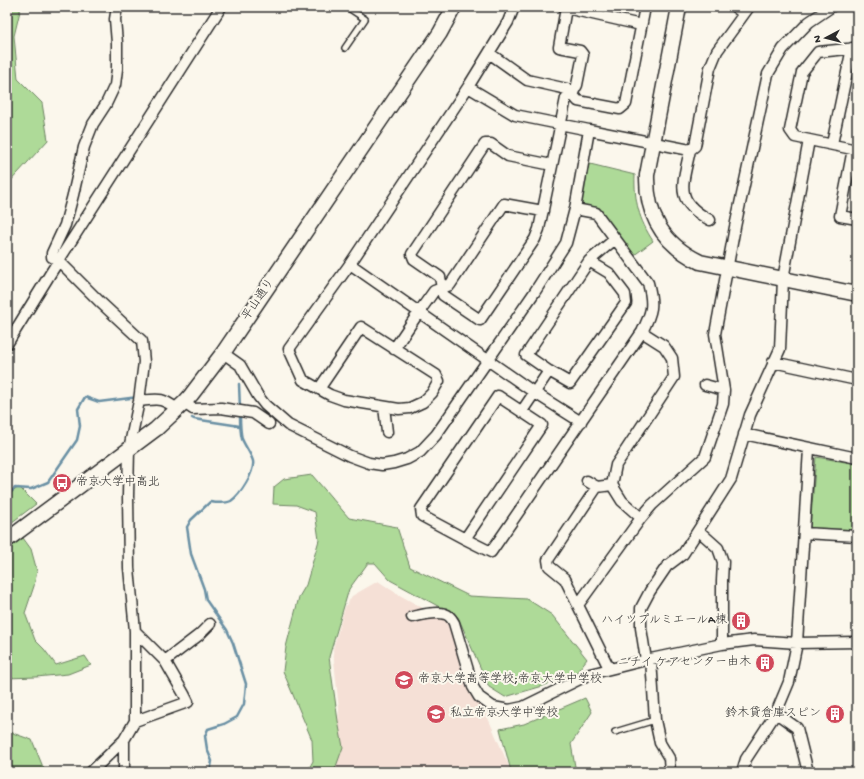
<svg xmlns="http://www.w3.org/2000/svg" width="864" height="779" viewBox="0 0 864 779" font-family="'Gochi Hand','Klee One',sans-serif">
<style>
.built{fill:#f5e0d6}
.green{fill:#aeda98;stroke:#6c8262}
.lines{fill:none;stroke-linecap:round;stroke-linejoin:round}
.stream{stroke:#6a90a4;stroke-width:2.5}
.lane-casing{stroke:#2b2b2b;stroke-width:8}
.street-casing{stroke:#2b2b2b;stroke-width:13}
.secondary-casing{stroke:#2b2b2b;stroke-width:17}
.lane{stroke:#fbf7ec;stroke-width:5}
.street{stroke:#fbf7ec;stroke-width:10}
.secondary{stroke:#fbf7ec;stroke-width:14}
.labels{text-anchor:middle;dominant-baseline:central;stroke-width:4;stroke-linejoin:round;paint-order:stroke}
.street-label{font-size:12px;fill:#2b2b2b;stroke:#fbf7ec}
.poi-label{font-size:12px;fill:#2b2b2b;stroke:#fbf7ec;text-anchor:start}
</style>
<rect width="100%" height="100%" fill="#fbf7ec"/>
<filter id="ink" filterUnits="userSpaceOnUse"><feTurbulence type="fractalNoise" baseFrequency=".025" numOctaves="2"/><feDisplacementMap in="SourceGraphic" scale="8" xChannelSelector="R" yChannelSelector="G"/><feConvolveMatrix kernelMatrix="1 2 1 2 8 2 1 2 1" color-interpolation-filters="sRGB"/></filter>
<g filter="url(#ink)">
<!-- built -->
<path class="built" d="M378,581L396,593L446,621L511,771L332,772L334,764L339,710L333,649L345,607L352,596Z"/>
<!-- green -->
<path class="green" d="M7,7H21L14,36L18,79L42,103L48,140L7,185Z
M586,163L635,175C634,200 639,220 653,241L633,256L583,206L579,200Z
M816,457L857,464V531L810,529Z
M312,475L349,518L397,527L410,567L469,596L527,599L552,615L587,659L577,672L543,686L505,697L489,687L458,617L390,580L375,563H368L349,589L329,657L338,721L343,747L334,772H307L313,761L312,740L283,671L286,647L299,597L306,585L319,540L315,512L296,505L273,504L274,487L284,479Z
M19,487L36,504L7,526V496Z
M23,538L31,549L37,571L34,586L25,613L35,640L44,649L56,665L85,656L91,665L68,674L36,677L7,678V549Z
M585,698L592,712L571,744L576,772H510L511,771L500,729L524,724Z
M7,731L32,740L45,772H7Z"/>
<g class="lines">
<!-- stream -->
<path class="stream" d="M239,384L240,409
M192,418L194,419L240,426
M7,495L15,488L31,489L48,482L77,440L80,426L78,409L85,397L99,402L138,397
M210,772L212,761L207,749L205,736L208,729L224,724L237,717L244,704L246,684L233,643L227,630L206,600L204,589L191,554L187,527L191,520L210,502C217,503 225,504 231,501C240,495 255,472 253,461C251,454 245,446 242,439C240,431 240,422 240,414"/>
<defs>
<path id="lane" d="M345,48L365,19L347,7
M615,732L655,720"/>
<path id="street" d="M735,7L744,14
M857,48L818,52L802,72L790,130L795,137L857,150
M489,53L527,80L567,89L572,94L577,85L583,55L580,51L559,47L566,8L641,25
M468,87L515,115L589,130
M832,144L852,48
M853,149L840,216L857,219
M690,150C683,184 673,201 710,220
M543,211L504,204L450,285L442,288L440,277L414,259L412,254L485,144H491L508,156L552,165
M589,261L526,355L549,371L570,383L626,303L625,294L609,273L589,261L615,239
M350,264L535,393L581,422
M7,344L52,271L221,7
M394,349L419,312L434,291L442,288L443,295L480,320L535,239L539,229L566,98L572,94L578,101L620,109L626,104L645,7
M223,353L240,365L258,396L265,405L288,425L350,456L369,463L382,465L394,463L407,459L420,452L436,435L488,360L534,293L566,243L575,209L589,130L690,150L695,146L710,68L717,51L749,7
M773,362L857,380
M705,385L724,390
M319,389L361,327L436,375L439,381L432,393L423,402L410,408L399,409L344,400L330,395L303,380L289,349L350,264L468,87L508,22L514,7
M498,396L542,425L465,539L422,516L421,509Z
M139,401C159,399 161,397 177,409
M184,403L193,409L221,408L253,413L269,424
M384,407L387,432
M522,411L549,371
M744,434L857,458
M587,481L597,487
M641,518L622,501L612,485L616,465L674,377L672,358L664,346L642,332
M699,531L718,548L723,562L722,581V644
M804,533L857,536
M465,539L491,552L642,332C652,312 654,305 648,283L596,213L575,209
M578,605L641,518L652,505L705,457L723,404L724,390L715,334L735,227L768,74L783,49L809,22L831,7
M412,617C421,615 436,611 445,614C449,615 452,619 454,623L473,687L479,697L493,707L509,710L523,707L590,674L646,660L722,644L754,640L797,643L857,642
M651,659L655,720L660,743L669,758L670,772
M646,660L641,628V608L650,591L667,566L683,554L731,479L750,415L780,349L783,279L809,140
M165,661L199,635L210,624
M609,668L565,579L549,566L548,560L597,487L612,485
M776,713L797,728L808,772
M135,721L188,702L184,694L165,661L135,631
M91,772L124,740L135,721V631L129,568L128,496L129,449L139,401L144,362L142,341L100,302L59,261L52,257V253L65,225L73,195L84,147L93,124L106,104L115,85L117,69V43L115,19L117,7
M124,772V740
M742,772L746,759L776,713L789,682L797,643L809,449"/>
<path id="secondary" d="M679,7L647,175C646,216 663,244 700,262L857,294
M7,540L156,429L184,403L191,395L223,353L376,127L440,33L454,7"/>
</defs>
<!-- lane casing -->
<use href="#lane" class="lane-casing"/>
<!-- street casing -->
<use href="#street" class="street-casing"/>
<!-- secondary casing -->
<use href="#secondary" class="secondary-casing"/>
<!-- lane -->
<use href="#lane" class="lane"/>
<!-- street -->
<use href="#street" class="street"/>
<!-- secondary -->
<use href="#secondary" class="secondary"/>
</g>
</g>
<!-- icons -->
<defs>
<symbol id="bus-disc" viewBox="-11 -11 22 22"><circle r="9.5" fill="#d1495b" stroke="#fbf7ec"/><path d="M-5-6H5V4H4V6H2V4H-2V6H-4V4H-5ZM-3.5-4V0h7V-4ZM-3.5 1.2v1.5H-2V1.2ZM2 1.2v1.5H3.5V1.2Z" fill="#fff"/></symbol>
<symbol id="building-disc" viewBox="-11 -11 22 22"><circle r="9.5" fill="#d1495b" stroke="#fbf7ec"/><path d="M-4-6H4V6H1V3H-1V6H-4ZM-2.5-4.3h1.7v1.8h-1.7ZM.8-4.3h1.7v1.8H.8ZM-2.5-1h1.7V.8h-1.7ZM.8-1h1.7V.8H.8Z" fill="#fff"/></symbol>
<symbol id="school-disc" viewBox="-11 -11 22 22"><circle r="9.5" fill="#d1495b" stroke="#fbf7ec"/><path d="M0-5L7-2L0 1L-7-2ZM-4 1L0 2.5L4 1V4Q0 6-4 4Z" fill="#fff"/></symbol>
</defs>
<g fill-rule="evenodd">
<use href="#bus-disc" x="51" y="472" width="22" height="22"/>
<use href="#building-disc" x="730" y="610" width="22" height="22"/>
<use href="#building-disc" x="754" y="652" width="22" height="22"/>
<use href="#school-disc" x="393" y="669" width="22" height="22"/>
<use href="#school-disc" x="425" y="703" width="22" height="22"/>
<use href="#building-disc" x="824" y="703" width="22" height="22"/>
</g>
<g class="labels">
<!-- street labels -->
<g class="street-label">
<text transform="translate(259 300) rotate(-56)">平山通り</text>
</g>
<!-- poi labels -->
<g class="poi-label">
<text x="76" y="483">帝京大学中高北</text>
<text x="727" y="621" text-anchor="end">ハイツプルミエールA棟</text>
<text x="751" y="663" text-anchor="end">ニチイ ケアセンター由木</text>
<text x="418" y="680">帝京大学高等学校;帝京大学中学校</text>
<text x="450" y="714">私立帝京大学中学校</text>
<text x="821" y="714" text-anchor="end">鈴木貸倉庫スピン</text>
</g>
</g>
<!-- margin -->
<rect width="864" height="779" fill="none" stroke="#fbf7ec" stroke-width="24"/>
<rect x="12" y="12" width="840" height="755" fill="none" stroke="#2b2b2b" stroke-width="1.5" filter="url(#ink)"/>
<!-- north arrow -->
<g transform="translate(826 38) rotate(263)" stroke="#fbf7ec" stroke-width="3" paint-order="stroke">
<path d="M0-3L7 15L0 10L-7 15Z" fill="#2b2b2b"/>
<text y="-6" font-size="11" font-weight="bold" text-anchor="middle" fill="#2b2b2b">N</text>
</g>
</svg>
